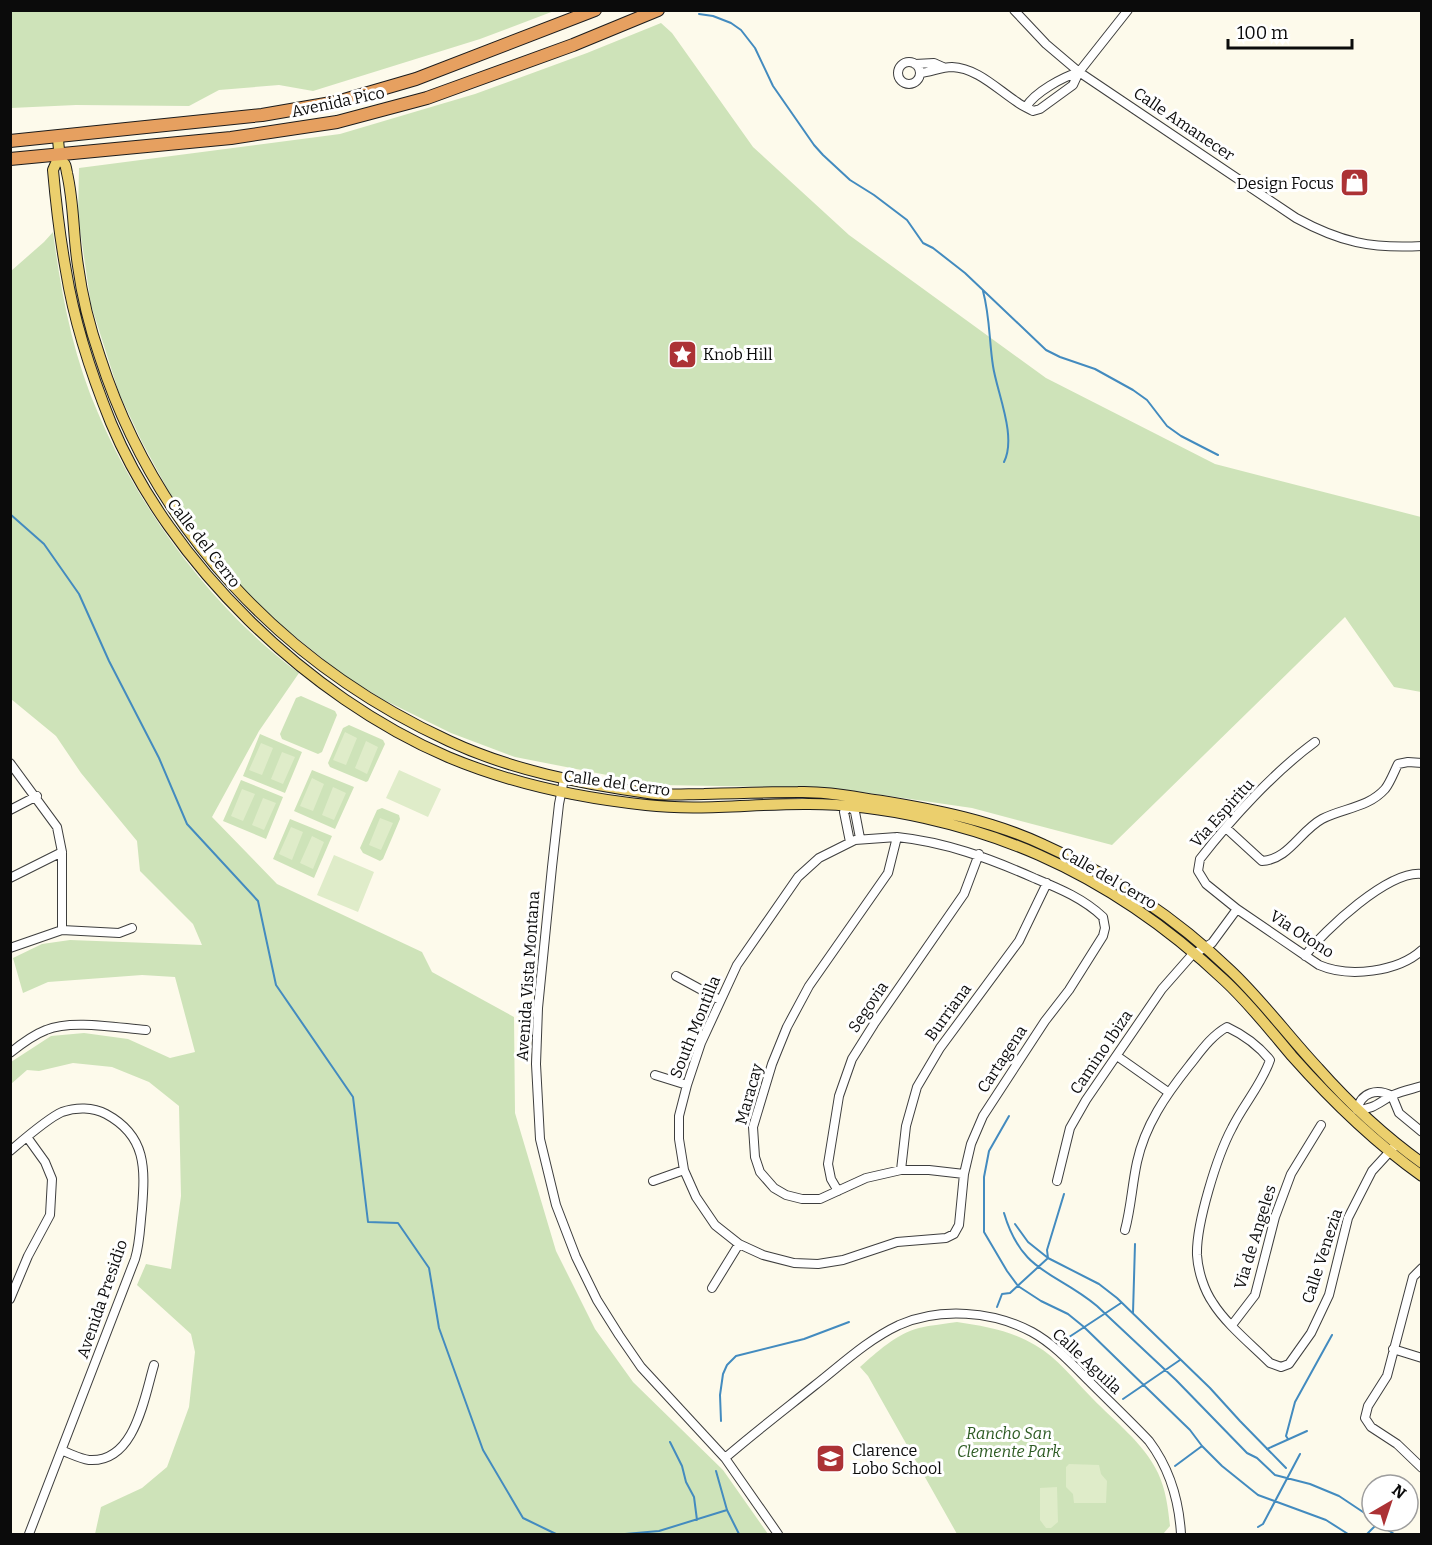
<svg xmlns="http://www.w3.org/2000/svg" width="1432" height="1545" viewBox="0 0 1432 1545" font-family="Bitter,serif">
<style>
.green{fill:#cee3b9}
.pitch{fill:#dfecc9}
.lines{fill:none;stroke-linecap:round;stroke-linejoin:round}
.stream{stroke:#438bbf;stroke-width:2}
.minor-casing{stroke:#3e3e3e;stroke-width:10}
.major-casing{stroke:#1c1c1c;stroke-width:12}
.highway-casing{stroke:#1c1c1c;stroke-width:14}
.minor{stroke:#fff;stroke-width:8}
.major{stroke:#ebcf6d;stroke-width:10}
.highway{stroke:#e6a060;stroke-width:12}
.labels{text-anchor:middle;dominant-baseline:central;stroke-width:6;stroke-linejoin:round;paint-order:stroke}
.street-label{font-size:16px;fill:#0b0b0b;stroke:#fff}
.poi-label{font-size:16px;fill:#0b0b0b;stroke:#fff;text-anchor:start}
.park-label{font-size:16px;font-style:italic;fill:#2d5b23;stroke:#fff}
</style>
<rect width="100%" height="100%" fill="#fdfaeb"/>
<!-- green -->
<path class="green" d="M10,11L11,10L554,11L480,39L313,91L279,85L219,90L189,106L76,105L11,108Z
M661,23L672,33L753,147L849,235L1046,378L1215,464L1421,517V692L1394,687L1345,617L1112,845L972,808L834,788L658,785L515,757L451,733L384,700L343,675L272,618L240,585L201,537L169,492L142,442L119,393L91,305L78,216L79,168L340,134L475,94L587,53Z
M53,232C61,293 73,356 98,413C139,509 214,611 299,673L259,731L212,817L277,884L422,952L432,972L514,1017L515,1113L556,1251L595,1329L633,1382L723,1470L768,1534H95L101,1507L142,1488L167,1467L189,1407L195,1352L191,1334L137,1285L146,1264L171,1269L181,1196L179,1106L149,1082L112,1067L73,1063L39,1071L27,1070L11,1084V1062L51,1036L84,1033L128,1039L170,1058L195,1052L175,977L142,975L48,982L23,993L13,958L42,944L70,940L202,945L193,924L140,871L137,841L81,773L56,736L11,699V271L44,242Z
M301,696L335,711L337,715L322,752L318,754L282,739L280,734L296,698Z
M349,725L383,740L385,744L368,781L366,782L330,767L328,763L343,728Z
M260,734L302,752L285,793L243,776Z
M312,770L354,787L335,829L294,811Z
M241,780L283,797L266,839L223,821Z
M382,808L399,815L400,819L383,859L380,861L363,853L360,848L377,810Z
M290,819L332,836L314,878L273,859Z
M957,1322C984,1326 1012,1331 1035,1345C1058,1358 1074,1380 1092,1398C1115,1422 1143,1442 1158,1473C1166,1490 1168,1508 1170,1526L1163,1534H957L868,1376L860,1367C877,1352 896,1334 919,1328C931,1325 945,1324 957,1322Z"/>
<!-- pitch -->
<path class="pitch" d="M345,732L357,738L346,765L333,760Z
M366,741L378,747L367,774L355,768Z
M261,743L273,748L262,775L249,770Z
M282,752L295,757L283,784L271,779Z
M399,770L441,789L428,817L386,798Z
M312,778L324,784L313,811L300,806Z
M333,787L346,793L334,820L322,815Z
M242,789L255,794L243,821L231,816Z
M263,798L276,803L264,830L252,825Z
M380,818L393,823L381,850L369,845Z
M291,827L303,832L292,860L279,854Z
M312,836L324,842L313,869L300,863Z
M334,855L374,872L358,912L317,895Z
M1069,1464L1099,1465L1101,1474L1107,1481L1106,1503H1074L1073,1494L1066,1487V1467Z
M1057,1487L1058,1522L1051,1528H1046L1040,1520V1488Z"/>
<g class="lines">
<!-- stream -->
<path class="stream" d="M699,14L713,16L731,23L741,30L755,48L773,86L814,145L823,155L850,180L874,195L907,220L923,243L933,248L965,273L1046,350L1060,357L1095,369L1133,390L1147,400L1167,426L1181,436L1218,455
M983,291C990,317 989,340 993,366C997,393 1017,436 1004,462
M10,514L44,544L79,594L109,661L159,758L187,824L258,901L276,985L353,1097L368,1222L398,1223L429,1268L439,1328L483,1450L523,1518L556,1534
M1009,1116L989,1151L984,1177V1232L1007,1271L1018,1286L1041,1301L1068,1314L1084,1327L1190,1430L1202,1446L1222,1466L1258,1495L1326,1520L1348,1534
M1004,1213C1022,1274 1055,1271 1097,1306L1176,1380L1247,1453L1257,1458L1275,1475L1310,1484L1339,1496L1372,1518
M1015,1224L1028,1242L1048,1258L1099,1284L1117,1298L1210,1388L1240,1421L1286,1468
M997,1307L1002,1294L1010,1293L1048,1258L1047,1250L1064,1194
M1133,1313L1135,1244
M1063,1341L1121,1303
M1123,1399L1180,1360
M721,1421L720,1395L723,1374L727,1365L736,1356L804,1339L849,1322
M1288,1439L1286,1436L1295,1402L1332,1335
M670,1442L682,1466L686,1482L694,1497L697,1520
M1267,1449L1307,1431
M1175,1466L1202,1446
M716,1471L727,1510L739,1534
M1375,1521L1394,1534
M1258,1527L1263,1524L1300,1454
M625,1534L659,1531L727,1510
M1367,1534L1380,1521"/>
<defs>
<path id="minor" d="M1014,10L1046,44L1079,72L1296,218C1340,242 1371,249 1422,246
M898 73a11 11 0 1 1 22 0a11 11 0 1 1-22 0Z
M915,64L934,63L943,67
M920,73C931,72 941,67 952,67C977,68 997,89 1017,102C1022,106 1028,108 1033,111L1040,109L1073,85L1079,72L1128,10
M1026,107C1035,92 1063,77 1079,72
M1315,742C1274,772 1231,819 1200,859L1198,871L1206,884L1237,909L1319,965C1349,978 1398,972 1422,950
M10,763L57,827L62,852V930
M564,779L559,804L552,867L538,1008L536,1064L540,1139L556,1205L576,1257L597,1300L619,1335L641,1367L725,1458L778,1534
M850,802V806L855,812L860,838
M10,810L37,796
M1226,828L1262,861C1288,860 1300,831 1322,819C1343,808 1368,808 1385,789C1390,783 1394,772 1398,764L1408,762L1422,763
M897,837C945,842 989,858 1034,878C1058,888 1083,898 1103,917L1105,928L1103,936L1069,990L1045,1021L983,1116L971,1144L964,1174L959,1225L954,1234L946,1238L897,1242L843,1260L818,1264L794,1263L763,1255L739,1244L715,1225L696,1197L684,1170L679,1139V1116L687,1085L701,1043L737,965L798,877L819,858L855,840Z
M897,837L888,873L809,986L787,1027L772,1064L753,1127L755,1157L760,1172L774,1188L786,1195L802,1199H820L866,1178L901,1170H929L964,1174
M850,842L844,812L850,806
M10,878L62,852
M10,948L62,930L119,933L132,928
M1305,956C1324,930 1389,870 1422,874
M676,976L720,1000
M10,1053C21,1044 33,1035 46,1030C71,1019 119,1028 146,1030
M1117,1056L1168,1092
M655,1075L687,1085
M1357,1110C1361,1092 1377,1088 1392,1096L1399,1113L1422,1132
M1357,1110C1375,1109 1379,1102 1393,1095C1402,1091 1412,1089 1422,1086
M10,1151C23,1140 48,1118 62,1112C76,1107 93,1107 106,1114C147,1136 145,1169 142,1209C140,1226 140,1243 135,1259L29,1534
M901,1170L906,1126L917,1087L940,1048L1019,941L1047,883
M653,1181L684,1170
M1057,1181L1070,1128L1086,1100L1162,989L1191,956L1212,943L1237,909
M838,1191L831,1179L828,1164L839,1096L852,1059L874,1024L964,894L979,854
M1125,1230C1131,1208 1132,1185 1137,1162C1145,1125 1166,1095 1189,1066C1201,1051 1211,1036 1227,1027C1244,1035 1258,1045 1270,1060C1262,1084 1243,1105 1232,1128C1217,1156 1196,1224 1197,1255C1198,1271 1204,1290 1213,1303C1226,1324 1252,1345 1270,1363L1281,1367L1289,1364L1311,1333L1329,1295L1348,1218L1372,1171L1394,1147
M1422,1268L1413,1277L1387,1376L1368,1406L1365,1418L1371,1427L1397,1444L1422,1468
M712,1288L739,1244
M10,1299L28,1256L50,1215L52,1179L45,1162L27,1137
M1232,1325L1255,1295L1275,1217L1291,1174L1321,1125
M1393,1349L1422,1358
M63,1451C71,1454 81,1459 89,1460C135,1463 144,1398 154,1365
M725,1458C754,1433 784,1410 814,1386C841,1365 867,1340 899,1325C940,1307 993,1311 1032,1332C1054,1344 1073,1365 1091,1383C1110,1402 1130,1421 1149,1441C1170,1469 1179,1500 1181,1534"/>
<path id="major" d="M58,137C58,140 59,152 60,155C65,171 64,156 67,173C74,203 73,235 78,266C82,296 90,328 100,357C156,531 284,665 449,741C511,770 581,784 648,793C666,796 686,794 704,794C735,793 767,792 798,792C826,791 854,797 882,801C937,810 993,821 1044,845C1112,875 1177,919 1230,970C1262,1000 1288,1036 1318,1068C1349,1103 1383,1135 1422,1163
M60,154L53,170C56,204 60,238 66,271C74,321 92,376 111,423C170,564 308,697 448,757C510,783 579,798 646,805C698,811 751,804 804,804C879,803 971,825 1039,855C1107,885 1170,929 1224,980C1249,1003 1270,1030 1292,1056C1331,1100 1374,1142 1422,1176"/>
<path id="highway" d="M10,141L262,115L337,102L416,79L595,10
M10,159L231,138L337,122L427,98L573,45L658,10"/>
</defs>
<!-- minor casing -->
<use href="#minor" class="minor-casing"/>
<!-- major casing -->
<use href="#major" class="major-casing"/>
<!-- highway casing -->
<use href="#highway" class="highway-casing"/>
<!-- minor -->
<use href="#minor" class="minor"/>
<!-- major -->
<use href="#major" class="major"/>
<!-- highway -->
<use href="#highway" class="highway"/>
</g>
<!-- icons -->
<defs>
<symbol id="shop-square" viewBox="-11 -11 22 22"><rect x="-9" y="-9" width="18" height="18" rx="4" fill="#ac3235" stroke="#fff"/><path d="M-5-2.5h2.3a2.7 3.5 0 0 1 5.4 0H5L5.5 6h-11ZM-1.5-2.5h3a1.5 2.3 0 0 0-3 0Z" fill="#fff"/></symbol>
<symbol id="sight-square" viewBox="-11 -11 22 22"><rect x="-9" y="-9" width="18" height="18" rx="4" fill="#ac3235" stroke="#fff"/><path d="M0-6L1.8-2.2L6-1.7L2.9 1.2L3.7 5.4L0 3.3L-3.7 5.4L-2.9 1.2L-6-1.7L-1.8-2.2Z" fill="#fff"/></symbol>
<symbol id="school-square" viewBox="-11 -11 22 22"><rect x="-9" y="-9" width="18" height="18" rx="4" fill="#ac3235" stroke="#fff"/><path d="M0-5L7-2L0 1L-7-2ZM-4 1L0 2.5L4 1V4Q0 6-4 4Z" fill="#fff"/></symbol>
</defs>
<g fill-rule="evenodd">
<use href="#shop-square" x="1338" y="166" width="33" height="33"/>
<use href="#sight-square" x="666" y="338" width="33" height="33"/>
<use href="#school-square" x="814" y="1442" width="33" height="33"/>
</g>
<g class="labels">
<!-- street labels -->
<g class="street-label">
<text transform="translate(338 102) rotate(-12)">Avenida Pico</text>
<text transform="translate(1184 124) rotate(34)">Calle Amanecer</text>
<text transform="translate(204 543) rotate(52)">Calle del Cerro</text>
<text transform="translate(617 783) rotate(8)">Calle del Cerro</text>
<text transform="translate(1222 813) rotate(-48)">Via Espiritu</text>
<text transform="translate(1109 878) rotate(30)">Calle del Cerro</text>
<text transform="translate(1302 934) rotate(33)">Via Otono</text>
<text transform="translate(528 976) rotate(-86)">Avenida Vista Montana</text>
<text transform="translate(868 1007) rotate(-56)">Segovia</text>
<text transform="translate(948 1012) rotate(-54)">Burriana</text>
<text transform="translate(695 1027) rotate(-68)">South Montilla</text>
<text transform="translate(1101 1052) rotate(-56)">Camino Ibiza</text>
<text transform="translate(1002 1059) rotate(-57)">Cartagena</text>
<text transform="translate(749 1094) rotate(-74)">Maracay</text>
<text transform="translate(1255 1237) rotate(-73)">Via de Angeles</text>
<text transform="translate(1322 1256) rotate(-72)">Calle Venezia</text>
<text transform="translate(102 1299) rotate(-71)">Avenida Presidio</text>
<text transform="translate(1087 1361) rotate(43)">Calle Aguila</text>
</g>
<!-- poi labels -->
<g class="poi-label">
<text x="1334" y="183" text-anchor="end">Design Focus</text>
<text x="703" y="354">Knob Hill</text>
<text x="852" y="1450">Clarence<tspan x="852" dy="18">Lobo School</tspan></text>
</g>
<!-- park labels -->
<g class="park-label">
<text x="1009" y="1433">Rancho San<tspan x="1009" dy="18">Clemente Park</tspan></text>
</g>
</g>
<!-- border -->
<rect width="1432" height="1545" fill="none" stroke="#0b0b0b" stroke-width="24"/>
<!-- north arrow -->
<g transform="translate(1390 1503) rotate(39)"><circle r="28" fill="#ffffff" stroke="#9d9d9d" stroke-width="1.5"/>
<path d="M0-4.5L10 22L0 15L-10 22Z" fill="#ac3235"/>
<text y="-9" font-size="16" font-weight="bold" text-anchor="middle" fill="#0b0b0b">N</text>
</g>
<!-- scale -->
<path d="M1228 39v9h124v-9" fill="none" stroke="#0b0b0b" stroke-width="3"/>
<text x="1237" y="39" font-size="18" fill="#0b0b0b" stroke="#ffffff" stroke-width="4.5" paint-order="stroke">100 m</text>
</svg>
